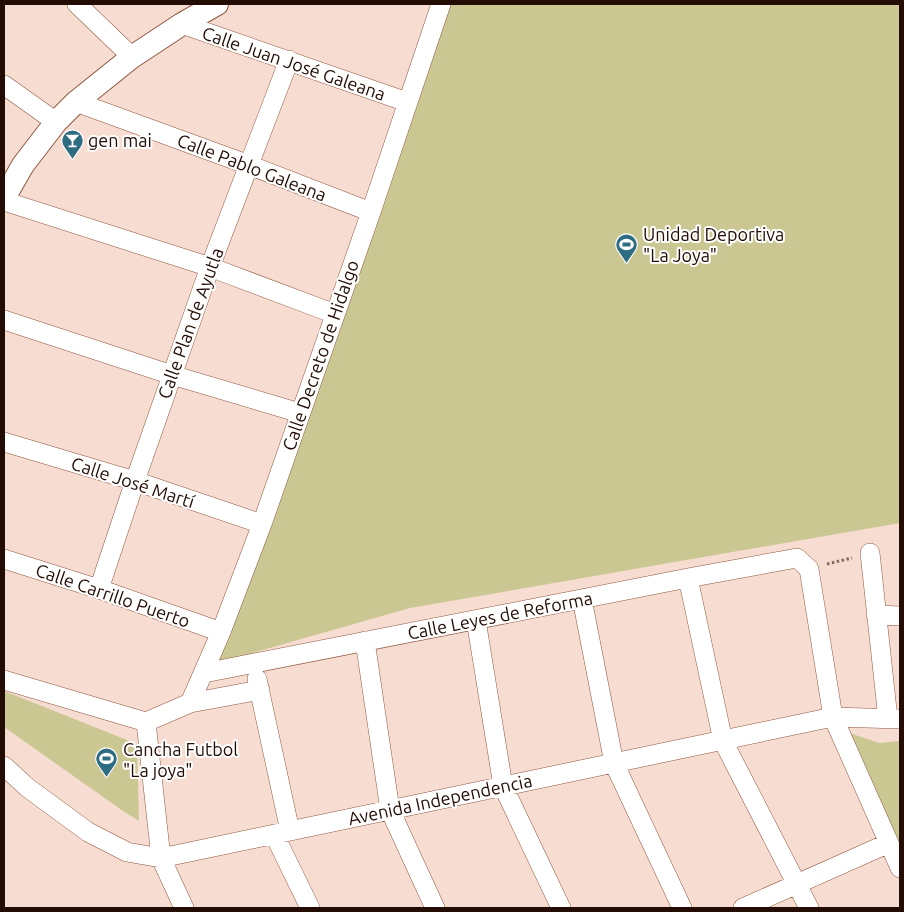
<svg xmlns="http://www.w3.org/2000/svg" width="904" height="912" viewBox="0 0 904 912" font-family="Ubuntu,sans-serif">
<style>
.green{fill:#cbc793}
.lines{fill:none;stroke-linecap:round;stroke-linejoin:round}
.minor-casing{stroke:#90573f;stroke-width:20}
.tertiary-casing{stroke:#90573f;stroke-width:24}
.path{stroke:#836b61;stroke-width:3;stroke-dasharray:2.5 2.5;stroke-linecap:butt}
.minor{stroke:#fff;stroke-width:19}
.tertiary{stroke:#fff;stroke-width:22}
.labels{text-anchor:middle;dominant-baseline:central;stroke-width:4;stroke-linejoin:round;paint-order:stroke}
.street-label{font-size:18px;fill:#220c04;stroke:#fff}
.poi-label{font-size:18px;fill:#220c04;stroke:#fff;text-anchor:start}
</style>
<rect width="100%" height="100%" fill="#f7dcd1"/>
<!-- green -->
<path class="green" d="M446,4H900V523L410,608L214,664Z
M4,691L137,744L139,821L123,811L4,727Z
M841,730L879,743L900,741V861Z"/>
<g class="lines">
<defs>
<path id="minor" d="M77,4L132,57
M182,24L407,102
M4,85L56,122
M76,102L249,165L371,212
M4,201L210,267L335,314
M4,320L172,375L300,413
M4,442L135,481L262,524
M870,553L888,719
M4,559L99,589L221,632
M688,578L723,741L809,908
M99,589L135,481L210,267L289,60
M582,599L614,763L682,908
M876,615L900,616
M476,620L503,786L561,908
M365,641L390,810L435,908
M204,673L688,578L797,558L809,569L833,717L900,868
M257,679L290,831
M4,680L146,722L190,703L260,690
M190,703L221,632L262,524L371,212L441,4
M146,722L161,858L184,908
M4,766L28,788L88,832L127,852L161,858L833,717L900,719
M274,834L310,908
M743,908L889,843"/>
<path id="tertiary" d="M4,198L23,165L56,122L76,102L132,57L182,24L217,4"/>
</defs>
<!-- minor casing -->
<use href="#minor" class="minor-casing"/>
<!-- tertiary casing -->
<use href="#tertiary" class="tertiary-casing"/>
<!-- path -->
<path class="path" d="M827,564L852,558"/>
<!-- minor -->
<use href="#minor" class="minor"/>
<!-- tertiary -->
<use href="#tertiary" class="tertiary"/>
</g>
<!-- icons -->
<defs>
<symbol id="bar-pin" viewBox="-11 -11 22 30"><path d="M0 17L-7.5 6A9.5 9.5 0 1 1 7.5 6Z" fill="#2e6c82" stroke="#fff"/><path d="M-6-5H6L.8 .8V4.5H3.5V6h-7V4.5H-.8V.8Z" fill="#fff"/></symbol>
<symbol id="stadium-pin" viewBox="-11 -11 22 30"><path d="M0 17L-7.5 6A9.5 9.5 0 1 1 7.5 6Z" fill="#2e6c82" stroke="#fff"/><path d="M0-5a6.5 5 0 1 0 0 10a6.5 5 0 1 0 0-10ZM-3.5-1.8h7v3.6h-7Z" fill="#fff"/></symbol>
</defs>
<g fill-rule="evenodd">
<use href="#bar-pin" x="60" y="128" width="25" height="34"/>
<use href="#stadium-pin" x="614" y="232" width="25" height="34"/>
<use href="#stadium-pin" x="94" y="746" width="25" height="34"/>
</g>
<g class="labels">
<!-- street labels -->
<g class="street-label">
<text transform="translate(294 63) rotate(19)">Calle Juan José Galeana</text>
<text transform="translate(252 167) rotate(21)">Calle Pablo Galeana</text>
<text transform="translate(190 323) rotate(-70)">Calle Plan de Ayutla</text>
<text transform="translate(320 355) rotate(-71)">Calle Decreto de Hidalgo</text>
<text transform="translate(133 482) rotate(18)">Calle José Martí</text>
<text transform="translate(113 595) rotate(19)">Calle Carrillo Puerto</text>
<text transform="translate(500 615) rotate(-11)">Calle Leyes de Reforma</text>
<text transform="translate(440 799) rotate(-12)">Avenida Independencia</text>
</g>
<!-- poi labels -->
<g class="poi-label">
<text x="88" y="140">gen mai</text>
<text x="643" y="234">Unidad Deportiva<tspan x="643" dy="21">"La Joya"</tspan></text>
<text x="123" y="749">Cancha Futbol<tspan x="123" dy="21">"La joya"</tspan></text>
</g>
</g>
<!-- border -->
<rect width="904" height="912" fill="none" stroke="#220c04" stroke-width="10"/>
</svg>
